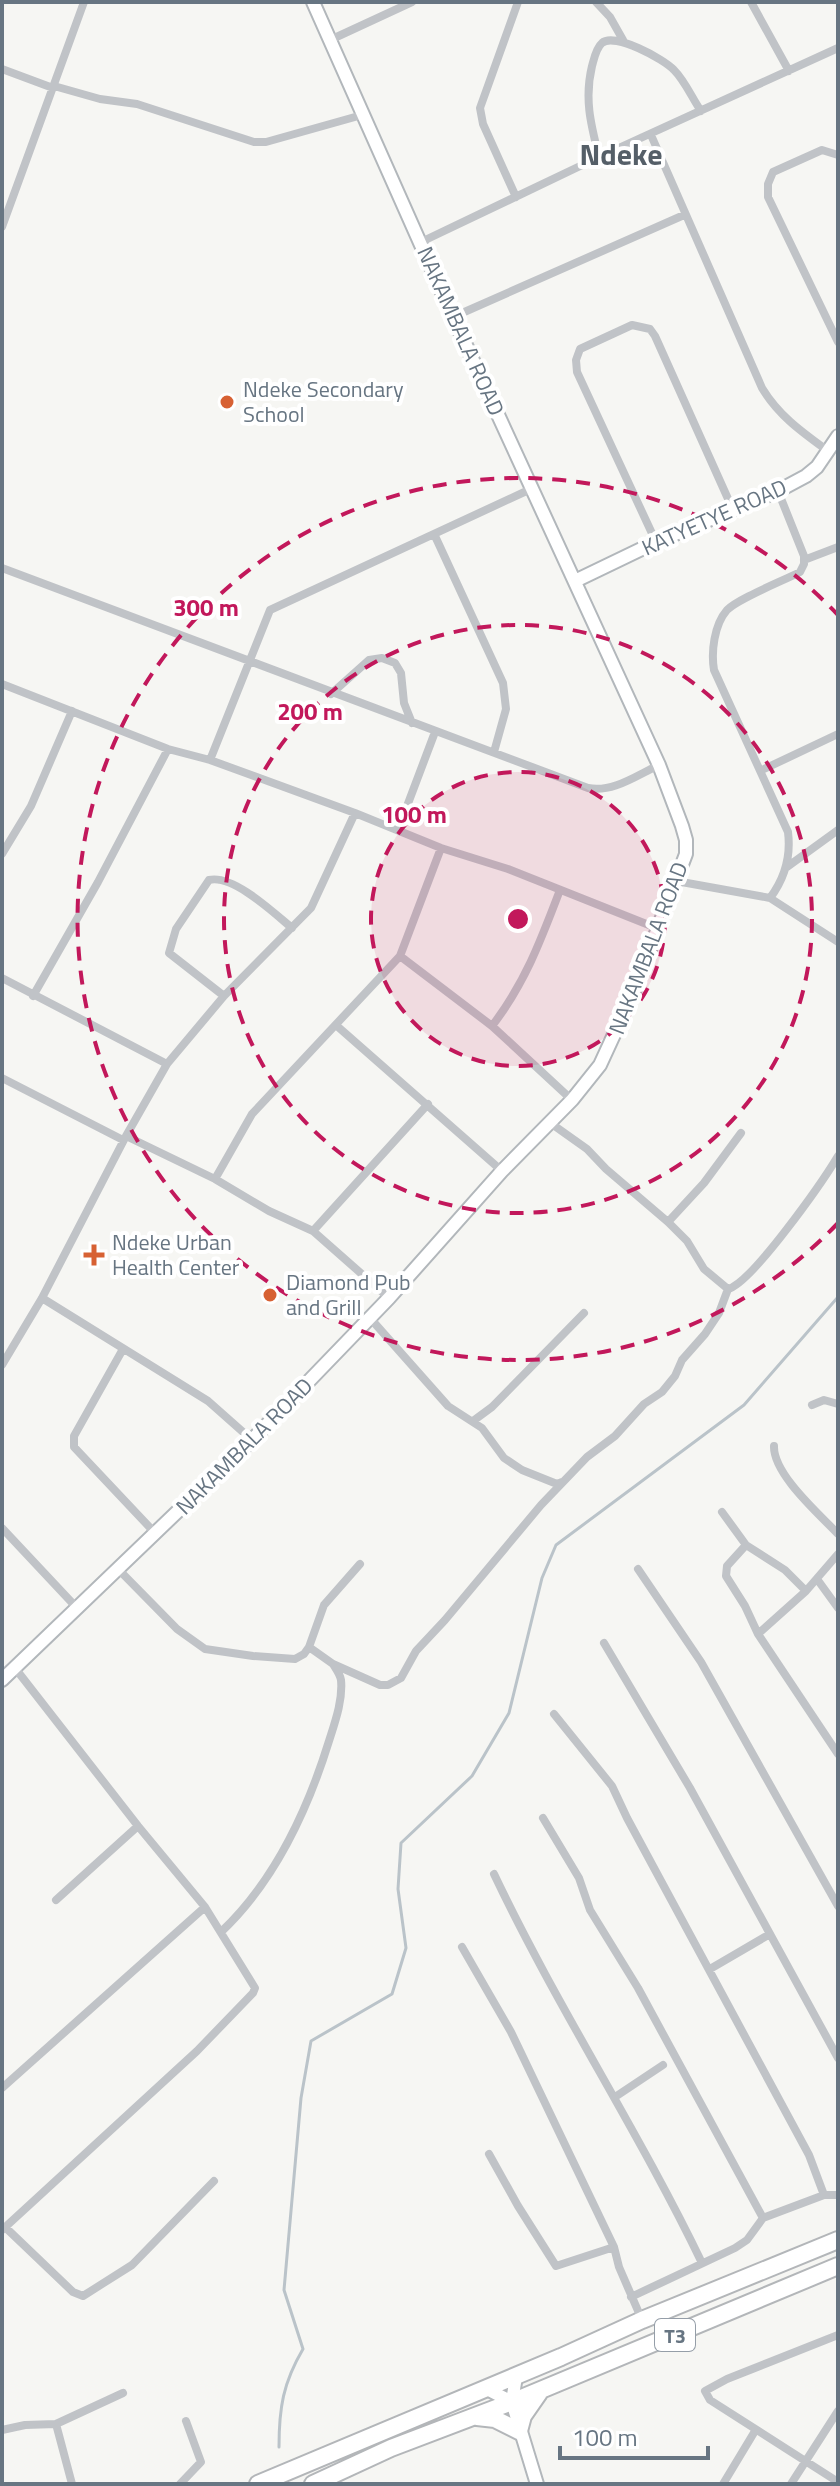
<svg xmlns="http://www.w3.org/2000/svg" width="840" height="2486" viewBox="0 0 840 2486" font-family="'Titillium Web',sans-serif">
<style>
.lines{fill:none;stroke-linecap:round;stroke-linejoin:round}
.stream{stroke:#bac3c9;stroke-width:3}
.secondary-casing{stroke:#b2b7bb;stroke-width:16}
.highway-casing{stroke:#b3b6b9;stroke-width:20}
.street{stroke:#c0c3c7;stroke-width:8}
.secondary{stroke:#fff;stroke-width:12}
.highway{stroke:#fff;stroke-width:16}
.ring{fill:none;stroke:#c2185b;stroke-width:4;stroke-dasharray:14 10}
.poi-dot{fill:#d76133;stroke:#fff;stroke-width:3}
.labels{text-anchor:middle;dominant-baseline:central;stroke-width:8;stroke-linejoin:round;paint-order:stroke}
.shield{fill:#fff;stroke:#959ea8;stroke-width:2}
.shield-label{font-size:20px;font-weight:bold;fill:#677582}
.street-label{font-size:22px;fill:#677582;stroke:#fff}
.poi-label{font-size:22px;fill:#677582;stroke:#fff;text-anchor:start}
.district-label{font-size:30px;font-weight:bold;fill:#555f68;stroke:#fff}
.centre{fill:#c2185b;stroke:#fff;stroke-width:4}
.ring-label{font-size:24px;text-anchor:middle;font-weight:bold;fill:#c2185b;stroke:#fff;stroke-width:8;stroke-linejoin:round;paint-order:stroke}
</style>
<rect width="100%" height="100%" fill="#f6f6f3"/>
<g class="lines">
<!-- stream -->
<path class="stream" d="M279,2447C279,2408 283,2383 303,2349L284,2290L301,2098L311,2041L392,1994L406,1948L398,1889L401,1843L472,1776L509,1713L542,1578L556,1545L744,1405L838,1297"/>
<defs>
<path id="secondary" d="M575,581L656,542L778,491L806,476L817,467L838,436
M2,1680L252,1440L389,1298L502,1171L572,1100L600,1065L635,989L686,854V840L682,826L659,765L453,317L313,2
M516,2376L512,2402L537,2484
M485,2388L512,2402"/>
<path id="highway" d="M477,2417L495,2419L519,2431L523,2416L539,2393
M258,2484L561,2357L642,2320L838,2240
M313,2484L391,2448L512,2402L838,2266"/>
</defs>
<!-- secondary casing -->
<use href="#secondary" class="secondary-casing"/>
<!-- highway casing -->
<use href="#highway" class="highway-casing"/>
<!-- street -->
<path class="street" d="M596,2L610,17L623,40
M751,2L789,71
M330,40L412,2
M2,69L53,88
M54,86L100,99L137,104L254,142H266L362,115
M651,135L762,388C779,416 802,432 828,451
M838,155L822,150L773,172L768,184V197L838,342
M599,157C591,125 584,99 592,66C594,59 596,48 602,43C614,32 664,59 674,70C685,81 692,98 701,111
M516,197L483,124L480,108L518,2
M2,227L84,2
M421,242L599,157L838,48
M453,317L684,215
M435,536L503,683L506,709L494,752
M656,542L577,372L576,360L580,349L632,325L650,329L655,336L733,510
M804,560L838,547
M2,568L588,788C613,793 637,775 659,765
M2,684L168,749L210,760L355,813L441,848L508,869L659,929
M331,694L369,660L382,658L395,663L401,673L404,703L412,723
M210,760L270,610L533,488
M762,770L838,734
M398,830L435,732
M441,848L400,956L492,1026L572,1100
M2,854L31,806L72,711
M787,867L838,830
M676,881L770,898C785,878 791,856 788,832L714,670C711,652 714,625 727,610C739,598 783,581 800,572L804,564V556L778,491
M770,898L838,942
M2,978L167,1064
M33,996L98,882L168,749
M224,996L169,953L176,929L209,880C233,874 274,913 292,928
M337,1026L502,1171
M492,1026C525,983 541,940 560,890
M2,1078L123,1140
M549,1122L587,1149L606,1169L668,1222L687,1241L704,1269L728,1289
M126,1136L215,1179L269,1211L313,1231L389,1298
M215,1179L252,1114L400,956
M668,1222L704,1183L741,1133
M313,1231L428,1104
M42,1298L208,1401L252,1440
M370,1318L448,1406L482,1428L504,1458L522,1470L557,1484L562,1482
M123,1349L74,1436V1447L156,1534
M2,1365L42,1298L126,1136L167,1064L224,996L311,908L355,813
M812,1405L824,1400L838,1404
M473,1421L492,1407L584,1313
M774,1446C773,1474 819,1514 838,1534
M722,1512L746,1545L785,1570L806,1591
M2,1528L77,1608
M746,1545L727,1566L726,1576L745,1606L758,1634L838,1754
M118,1569L177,1629L205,1649L253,1656L295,1659L304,1654L309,1647L324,1605L360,1564
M638,1569L701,1662L838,1906
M817,1579L838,1608
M758,1634L806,1591L838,1554
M604,1643L690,1788L838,2058
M309,1647L333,1664L380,1685H388L401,1678L416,1651L445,1620L541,1505L587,1457L615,1436L644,1404L662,1392L675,1376L682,1360L705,1334L719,1313L728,1289C752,1283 823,1181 838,1156
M554,1714L612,1786L627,1818L809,2155L824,2195
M543,1818L579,1878L590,1910L638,1988L763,2218
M494,1874C557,2007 638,2130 702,2263
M56,1900L138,1826
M221,1932C274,1882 308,1809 329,1741C335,1722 343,1700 341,1680C340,1674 336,1669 333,1664
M462,1947L511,2032L614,2247L619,2267L642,2320
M710,1969L770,1934
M2,2088L205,1907
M615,2097L663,2065
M489,2154L518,2206L556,2266L614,2247
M5,2227L73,2292L83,2296L132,2265L214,2181
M2,2230L197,2051L253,1993L255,1988L205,1907L138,1826L15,1668
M631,2297L735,2248L747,2240L763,2218L824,2195H838
M838,2335L727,2379L705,2391L710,2400L838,2482
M56,2424L72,2484
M2,2430L25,2425L56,2424L123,2393
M180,2484L201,2462L186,2421
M723,2484L755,2431
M791,2484L838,2411"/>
<!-- secondary -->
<use href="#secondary" class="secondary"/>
<!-- highway -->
<use href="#highway" class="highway"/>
</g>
<!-- distance rings -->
<circle cx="518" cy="919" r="147" fill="#c2185b" fill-opacity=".12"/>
<g class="ring">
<circle cx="518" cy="919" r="147"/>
<circle cx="518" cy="919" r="294"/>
<path d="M838 1223A441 441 0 1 1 838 615"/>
</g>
<!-- markers -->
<g class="poi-dot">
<circle cx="227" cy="402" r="8"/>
<path d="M90 1243h8v8h8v8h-8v8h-8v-8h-8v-8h8z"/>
<circle cx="270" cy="1295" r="8"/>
</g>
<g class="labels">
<!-- shield labels -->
<rect class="shield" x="655" y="2319" width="40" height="32" rx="6"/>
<g class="shield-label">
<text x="675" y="2335">T3</text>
</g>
<!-- street labels -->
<g class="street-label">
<text transform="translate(461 331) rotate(66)">NAKAMBALA ROAD</text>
<text transform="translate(714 517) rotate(-24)">KATYETYE ROAD</text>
<text transform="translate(648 948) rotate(-69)">NAKAMBALA ROAD</text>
<text transform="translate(244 1446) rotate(-45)">NAKAMBALA ROAD</text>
</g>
<!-- poi labels -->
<g class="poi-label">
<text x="243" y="389">Ndeke Secondary<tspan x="243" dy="25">School</tspan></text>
<text x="112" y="1242">Ndeke Urban<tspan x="112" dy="25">Health Center</tspan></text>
<text x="286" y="1282">Diamond Pub<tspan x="286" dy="25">and Grill</tspan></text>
</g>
<!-- district labels -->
<g class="district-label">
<text x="621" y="154">Ndeke</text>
</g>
</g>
<circle cx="518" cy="919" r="12" class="centre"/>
<g class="ring-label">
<text x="206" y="616">300 m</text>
<text x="310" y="720">200 m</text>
<text x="414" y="823">100 m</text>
</g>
<!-- border -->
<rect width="840" height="2486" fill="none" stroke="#677582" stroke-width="8"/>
<!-- scale -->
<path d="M560 2446v12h148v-12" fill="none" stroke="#677582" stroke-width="4"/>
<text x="572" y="2446" font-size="24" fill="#677582" stroke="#ffffff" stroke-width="6" paint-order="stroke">100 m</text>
</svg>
